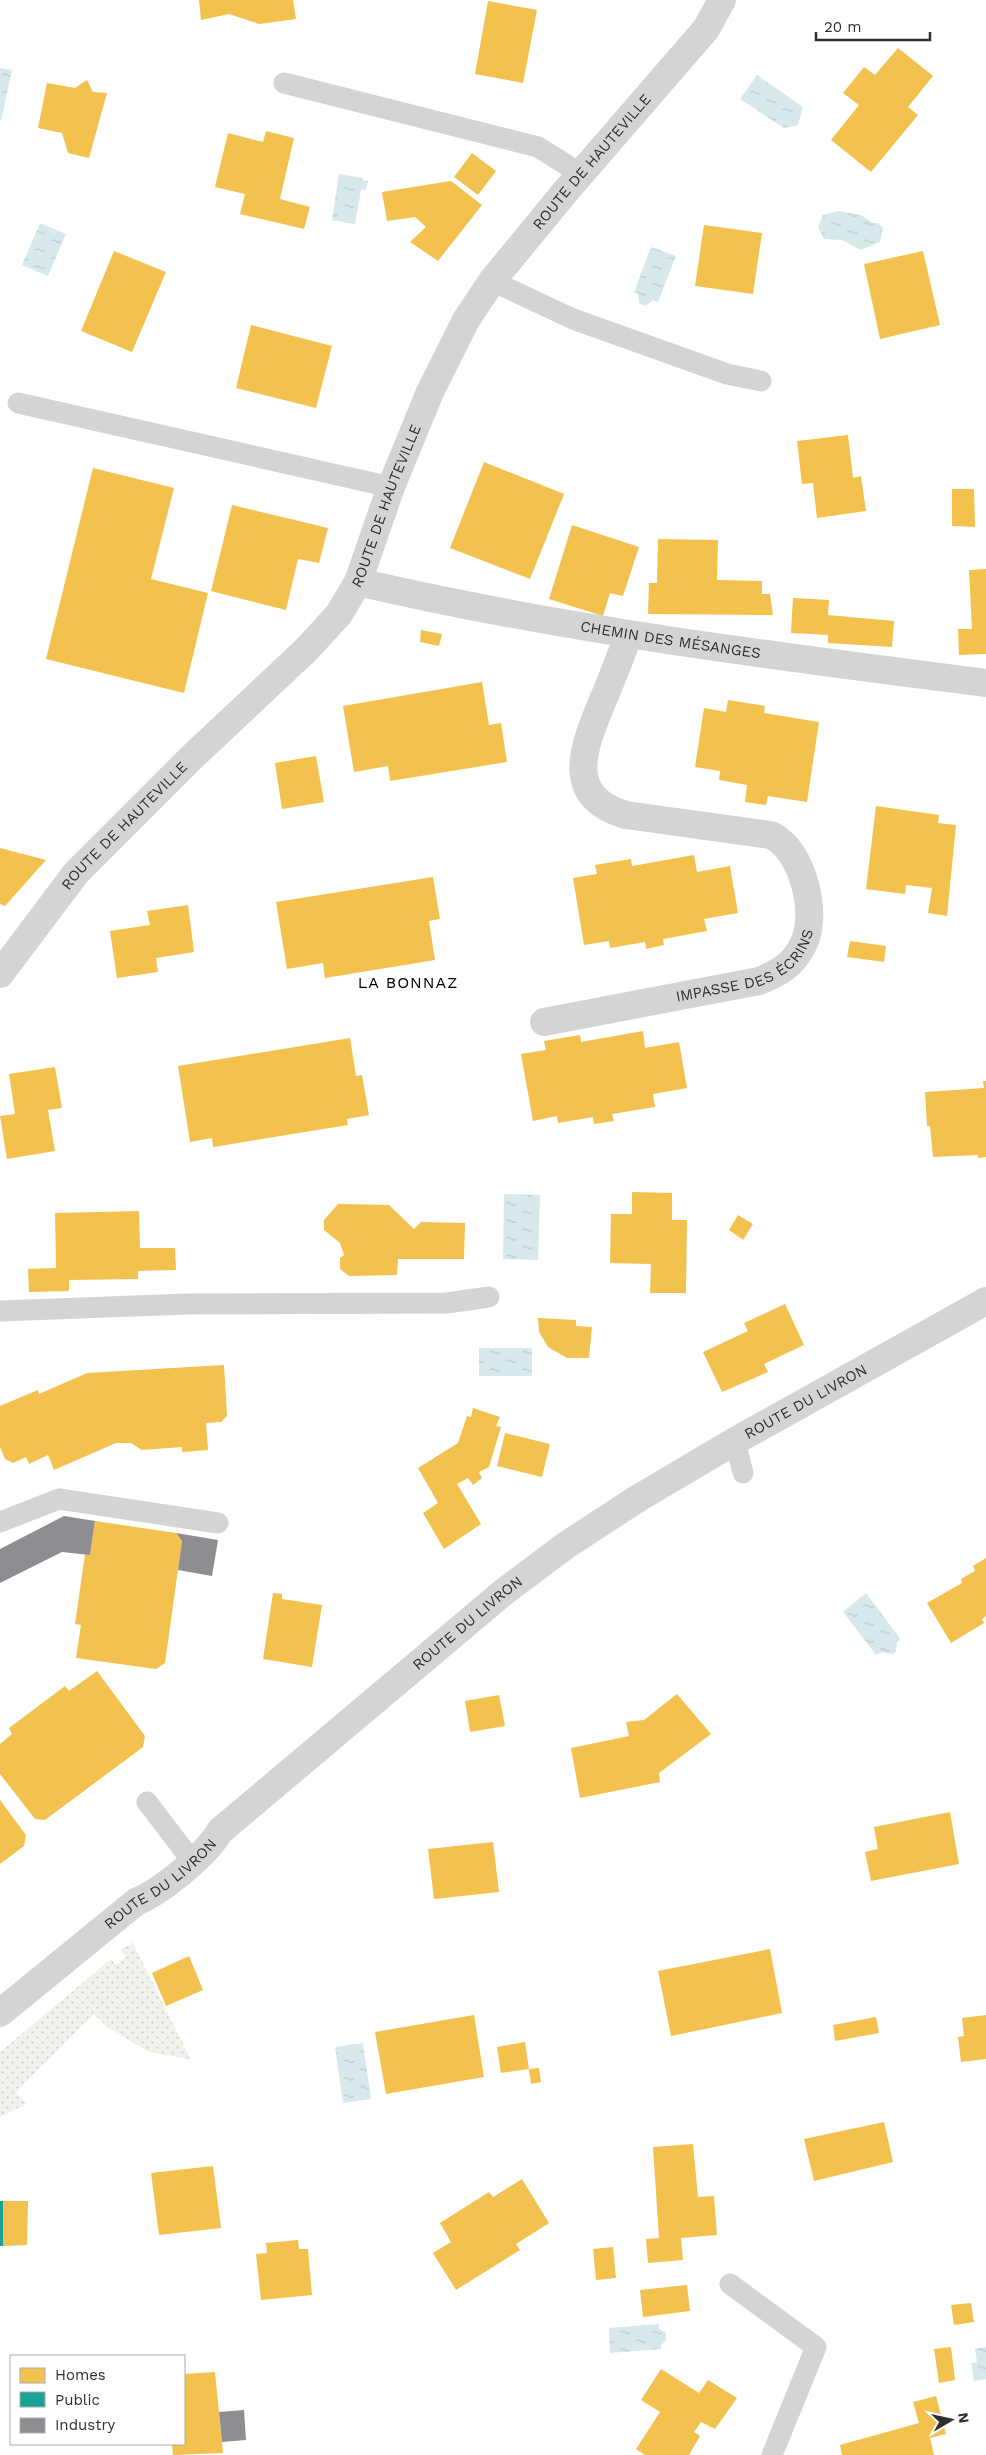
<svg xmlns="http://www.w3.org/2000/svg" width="986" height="2455" viewBox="0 0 986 2455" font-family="'Work Sans',sans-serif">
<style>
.grass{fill:url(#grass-dots)}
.water{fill:url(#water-ripples)}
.homes{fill:#f2c14e}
.public{fill:#17a398}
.industry{fill:#8d8d92}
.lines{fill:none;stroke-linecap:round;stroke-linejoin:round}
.service{stroke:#d4d4d4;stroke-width:21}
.minor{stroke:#d4d4d4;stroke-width:28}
.tertiary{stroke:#d4d4d4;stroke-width:28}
.labels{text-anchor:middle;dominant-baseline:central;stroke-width:5;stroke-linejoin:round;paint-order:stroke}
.street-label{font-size:15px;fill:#2f2f2f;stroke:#fff}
.neighbourhood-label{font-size:16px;letter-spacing:1px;fill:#000;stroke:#fff}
</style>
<defs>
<pattern id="grass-dots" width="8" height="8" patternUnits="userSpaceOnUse" patternTransform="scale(1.25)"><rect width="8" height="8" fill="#f0f2ec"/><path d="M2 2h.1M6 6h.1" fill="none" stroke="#ced0cb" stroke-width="1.8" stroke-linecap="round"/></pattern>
<pattern id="water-ripples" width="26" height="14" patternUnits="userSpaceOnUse" patternTransform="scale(1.25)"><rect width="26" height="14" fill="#d8e9ec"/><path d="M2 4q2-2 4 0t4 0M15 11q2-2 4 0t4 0" fill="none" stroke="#bac8cb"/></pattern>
</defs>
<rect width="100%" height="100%" fill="#fff"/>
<!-- grass -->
<path class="grass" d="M133,1943L191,2060L147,2051L106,2026L94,2014L16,2092L27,2104L0,2117V2052L111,1959L116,1965L126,1957L121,1949Z"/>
<!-- water -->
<path class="water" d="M0,68L12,70L1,121L0,120Z
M757,75L803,107L798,125L784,128L740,99Z
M339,174L363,178L362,180L368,181L366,190H361L355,224L332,220Z
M838,211L861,215L873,223H878L883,228L880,242L861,250L842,240L824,239L818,227L823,215Z
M40,223L66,234L48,276L22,265Z
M651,247L676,256L658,302L653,300L645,306L639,303L638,294L634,292Z
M504,1194L540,1195L538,1260L503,1259Z
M479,1348H532V1376H479Z
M866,1593L900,1638L897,1642L896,1651L893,1654L882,1652L876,1655L843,1612Z
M363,2043L371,2099L343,2103L335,2047Z
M659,2324V2329L666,2333V2340L661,2345V2349L610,2353L609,2328Z
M986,2347V2379L974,2381L971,2363L977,2362L975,2349Z"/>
<!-- homes -->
<path class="homes" d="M199,0H293L296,19L259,24L229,14L201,20Z
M488,1L537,10L523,83L475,74Z
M898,48L933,76L908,107L918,115L871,172L831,140L859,105L843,93L864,67L875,75Z
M87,80L93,92L107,93L89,158L68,153L62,133L38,128L47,83L75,88Z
M266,131L294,138L280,199L310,207L304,229L240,214L245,194L215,187L228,133L263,142Z
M472,153L496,171L478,195L454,177Z
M451,181L482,205L438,261L410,242L426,227L415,217L387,221L382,192Z
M704,225L762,233L753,294L695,286Z
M114,251L166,272L132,352L81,331Z
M923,251L940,325L880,339L864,264Z
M251,325L332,346L316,408L236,388Z
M848,435L853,478L861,476L866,511L817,518L813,483L802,484L797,441Z
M484,462L564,494L530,579L450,548Z
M93,468L174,488L151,579L208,593L184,693L46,659Z
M952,489H974L975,527L952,526Z
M232,505L328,528L319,563L298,559L286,610L211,591Z
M572,525L639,547L623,596L610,593L603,616L549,599Z
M658,539L718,540L717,580L762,581V594H770L773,615L648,614L649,583H657Z
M986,569V654L959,655L958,629H972L969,570Z
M793,598L829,600L828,615L894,621L892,647L828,643V635L791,633Z
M421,630L442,634L439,646L420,642Z
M482,682L489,725L501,723L507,762L390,781L388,766L354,772L343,706Z
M728,700L765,706L764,713L819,722L807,802L768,796L766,805L745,802L747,785L719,780L720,771L695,767L704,708L726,712Z
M316,756L324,802L282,809L275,763Z
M876,806L939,815L938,823L956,825L947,916L928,913L932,888L906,885L905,894L866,889Z
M0,848L46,860L5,906L0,904Z
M694,855L697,872L730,866L738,913L704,919L707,931L663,939L664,945L646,949L645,942L610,948L609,941L584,945L573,878L597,874L595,865L631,859L632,866Z
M433,877L440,919L429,921L435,960L325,978L323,963L287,969L276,902Z
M188,905L194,952L156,958L158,972L117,978L110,931L150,925L147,911Z
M850,941L886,946L884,962L847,957Z
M643,1031L645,1048L679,1042L687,1088L653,1094L655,1107L612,1114L614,1121L594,1124L593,1117L558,1123L557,1116L533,1121L521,1054L546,1050L544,1041L580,1035L581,1042Z
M350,1038L356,1076L362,1075L369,1115L347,1119L348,1125L213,1147L212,1138L190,1142L178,1066Z
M55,1067L62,1108L48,1110L55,1151L7,1159L0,1116L15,1114L9,1074Z
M983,1081H986V1157L978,1158V1155L933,1157L930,1126H927L925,1092L984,1088Z
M632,1192L672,1193V1220H687L686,1293H650L651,1264L610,1263L611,1214H632Z
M338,1204L389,1205L414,1229L421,1222L465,1223L464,1259H398L397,1275L349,1276L340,1269V1258L344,1255L340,1243L324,1230V1220Z
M139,1211L140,1248H175L176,1270L138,1271V1279L69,1280V1291L29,1292L28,1269L56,1268L55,1213Z
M738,1215L753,1224L743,1240L729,1230Z
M785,1304L804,1345L764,1364L768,1372L722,1392L703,1352L748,1331L744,1323Z
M538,1318L576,1320V1326L592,1327L589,1358H567L548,1347L539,1332Z
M224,1365L227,1416L221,1422L206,1423L208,1450L182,1452V1447L142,1450L131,1443H116L54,1470L48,1455L29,1464L26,1457L13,1463L5,1459L0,1447V1406L38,1390L39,1394L87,1373Z
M473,1408L500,1417L496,1426L501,1427L489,1467L479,1472L482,1478L473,1485L468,1478L457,1484L481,1524L444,1549L423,1513L438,1503L418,1468L458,1443L467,1416L471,1417Z
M505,1433L550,1444L542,1477L497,1466Z
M95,1521L176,1533L182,1541L165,1663L156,1669L76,1658L81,1625L75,1624L85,1554L90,1555Z
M986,1558V1616L982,1619L984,1623L951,1643L927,1603L962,1583L961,1579L975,1571L973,1566Z
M273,1593L282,1594V1599L322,1605L312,1667L263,1659Z
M97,1671L145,1736L143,1747L45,1820L35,1819L0,1774V1744L12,1734L9,1728L65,1686L69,1691Z
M677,1694L711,1734L659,1773L660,1782L580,1798L571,1748L629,1736L626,1722L644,1720Z
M499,1695L505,1726L470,1732L465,1701Z
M0,1800L26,1835L24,1846L0,1864Z
M950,1812L959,1864L871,1881L865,1852L878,1849L874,1827Z
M493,1842L499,1892L434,1899L428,1849Z
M770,1949L782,2013L671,2036L658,1971Z
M189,1956L203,1990L166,2006L152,1973Z
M474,2015L484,2077L386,2094L375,2032Z
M986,2015V2059L961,2062L958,2037L964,2036L962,2018Z
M876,2017L879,2033L835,2041L833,2025Z
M525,2042L529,2069L539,2068L541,2082L531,2084L529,2069L501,2073L497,2047Z
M884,2122L893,2162L814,2181L804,2139Z
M693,2144L698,2197L714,2196L717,2235L681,2238L683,2260L648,2263L646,2239L659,2238L653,2147Z
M213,2166L221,2228L159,2235L151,2173Z
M522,2179L549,2223L516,2244L520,2250L456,2290L433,2253L451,2242L440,2223L489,2192L493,2197Z
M3,2201H28L27,2245L3,2246Z
M298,2240L299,2249H308L312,2295L261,2300L256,2254L267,2253L266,2243Z
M613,2247L616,2278L596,2280L593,2249Z
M687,2285L690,2311L643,2317L640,2290Z
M971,2303L974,2322L954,2325L951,2305Z
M951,2347L955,2380L939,2383L934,2349Z
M661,2369L699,2393L708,2380L737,2398L715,2429L701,2422L694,2432L700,2436L689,2455H645L636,2449L660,2412L641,2400Z
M215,2372L223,2453L173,2455L172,2444H184V2374Z
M936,2396L946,2434L930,2438L934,2455H842L840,2445L919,2423L913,2402Z"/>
<!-- public -->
<path class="public" d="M0,2201H3V2246H0Z"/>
<!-- industry -->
<path class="industry" d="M64,1516L95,1521L90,1555L62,1552L0,1583V1549Z
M176,1533L218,1540L212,1576L178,1570L182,1541Z
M244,2410L246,2440L222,2442L219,2412Z"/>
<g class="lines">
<!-- service -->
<path class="service" d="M284,83L538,147L581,174
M492,281L573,319L727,374L761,381
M18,403L391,487
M0,1311L187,1304L447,1303L489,1297
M735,1441L743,1473
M0,1522L59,1499L218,1523
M147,1802L192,1861
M730,2284L816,2347L772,2455"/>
<!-- minor -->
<g class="minor">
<path id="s1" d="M358,582C565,630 775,656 986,683"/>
<path id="s2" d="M544,1022L759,981C779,973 793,965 803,945C819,915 803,850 771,835L626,815C561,796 585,744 603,700C612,679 620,657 629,635"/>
</g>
<!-- tertiary -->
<g class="tertiary">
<path id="s3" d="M0,974L76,873L190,759L307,649L339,614L358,582L391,487L430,392L466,320L492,281L565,192L706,29L722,0"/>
<path id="s4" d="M0,2013L136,1902C162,1891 206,1855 220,1831L505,1591L565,1546L637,1499L735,1441L986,1301"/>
</g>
</g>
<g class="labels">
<!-- street labels -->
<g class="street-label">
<text stroke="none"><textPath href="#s3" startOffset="1019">ROUTE DE HAUTEVILLE</textPath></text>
<text stroke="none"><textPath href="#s3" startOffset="614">ROUTE DE HAUTEVILLE</textPath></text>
<text stroke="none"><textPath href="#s1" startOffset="318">CHEMIN DES MÉSANGES</textPath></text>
<text stroke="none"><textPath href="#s3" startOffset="194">ROUTE DE HAUTEVILLE</textPath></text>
<text stroke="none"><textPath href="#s2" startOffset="214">IMPASSE DES ÉCRINS</textPath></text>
<text stroke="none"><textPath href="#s4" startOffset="1015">ROUTE DU LIVRON</textPath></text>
<text stroke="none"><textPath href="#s4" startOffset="610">ROUTE DU LIVRON</textPath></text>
<text stroke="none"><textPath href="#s4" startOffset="206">ROUTE DU LIVRON</textPath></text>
</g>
<!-- neighbourhood labels -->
<g class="neighbourhood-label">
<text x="408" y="982">LA BONNAZ</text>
</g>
</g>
<!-- legend -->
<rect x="10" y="2355" width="175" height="90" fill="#ffffff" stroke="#acacac"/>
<rect x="20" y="2368" width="25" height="15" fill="#f2c14e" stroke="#acacac"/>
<text x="55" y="2380" font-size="15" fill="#2f2f2f">Homes</text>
<rect x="20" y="2392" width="25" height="15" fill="#17a398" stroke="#acacac"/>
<text x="55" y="2405" font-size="15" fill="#2f2f2f">Public</text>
<rect x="20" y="2418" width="25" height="15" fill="#8d8d92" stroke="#acacac"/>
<text x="55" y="2430" font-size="15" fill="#2f2f2f">Industry</text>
<!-- north arrow -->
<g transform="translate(951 2420) rotate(81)" stroke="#ffffff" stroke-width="4" paint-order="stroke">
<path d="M0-4L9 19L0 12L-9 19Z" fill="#2f2f2f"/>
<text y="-8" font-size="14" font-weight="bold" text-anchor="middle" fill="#2f2f2f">N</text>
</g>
<!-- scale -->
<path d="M816 32v8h114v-8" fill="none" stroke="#2f2f2f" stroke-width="2.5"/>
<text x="824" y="32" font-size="15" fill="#2f2f2f" stroke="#ffffff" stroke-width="4" paint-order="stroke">20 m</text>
</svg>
